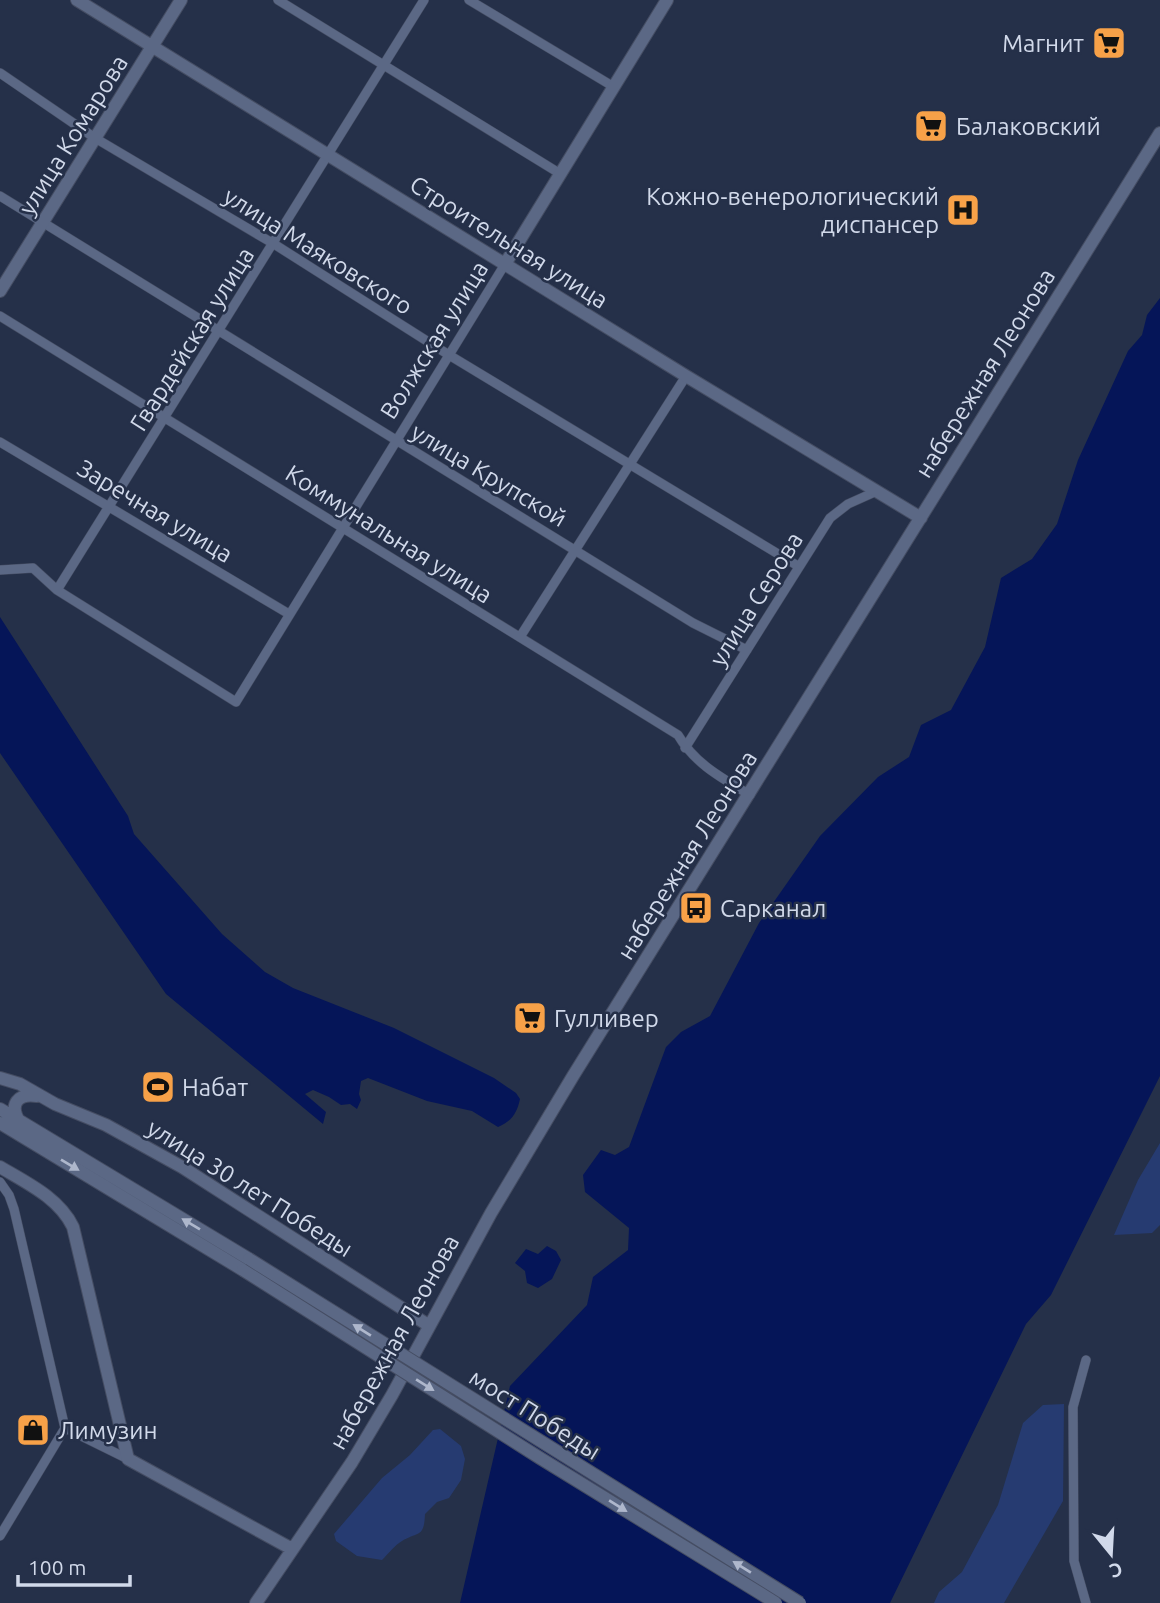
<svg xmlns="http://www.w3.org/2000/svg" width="1160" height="1603" viewBox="0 0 1160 1603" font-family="Ubuntu,sans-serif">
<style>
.green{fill:#263b71}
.water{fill:#051558}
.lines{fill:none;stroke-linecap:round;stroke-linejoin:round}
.street-casing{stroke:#454d63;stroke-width:10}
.secondary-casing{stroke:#454d63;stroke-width:14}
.street{stroke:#5b6885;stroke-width:9}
.secondary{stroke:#5b6885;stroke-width:12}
.secondary-bridge-casing{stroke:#454d63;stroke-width:14;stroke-linecap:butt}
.secondary-bridge{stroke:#5b6885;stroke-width:12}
.oneway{fill:#aeb7cc}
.labels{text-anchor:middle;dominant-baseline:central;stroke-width:5;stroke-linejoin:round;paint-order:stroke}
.poi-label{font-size:24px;fill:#d1d9ea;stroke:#253049;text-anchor:start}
.street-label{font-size:24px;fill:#d1d9ea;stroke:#253049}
</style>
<rect width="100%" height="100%" fill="#253049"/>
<!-- green -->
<path class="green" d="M1160,1143V1225L1152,1233L1114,1235L1138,1180Z
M1064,1404L1063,1501L1004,1603H934L939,1592L962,1572L998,1505L1023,1423L1043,1405Z
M440,1429L461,1446L465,1459L461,1480L449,1498L437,1502L425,1514C424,1538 419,1531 402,1541C395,1545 388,1554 382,1560L357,1556L336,1541L334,1534L382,1478L410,1455L433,1430Z"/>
<!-- water -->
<path class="water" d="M1160,298V1076L1051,1295L1026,1324L890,1603H460L510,1386L587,1305L593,1277L628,1250L629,1228L585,1192L583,1175L601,1150L615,1155L629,1147L666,1047L681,1032L710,1016L759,923L820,836L878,777L909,757L921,725L951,710L985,647L1001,578L1032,559L1057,524L1078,460L1128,351L1142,335L1147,315Z
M0,617L128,816L134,834L222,934L265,972L293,988L394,1028L494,1078L516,1093L520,1099C517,1113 512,1121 498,1127L472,1111L427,1101L368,1078L361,1081L359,1094L361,1100L357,1109L350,1104L341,1105L329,1097L313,1090L305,1094L326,1112L323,1124L166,994L0,753Z
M547,1246L556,1251L561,1260L552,1279L538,1288L527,1283L525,1271L515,1263L526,1249L538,1254Z"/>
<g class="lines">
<defs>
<path id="street" d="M278,0L559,173
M469,0L614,87
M0,73L95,138L274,244L449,355L798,566
M0,196L693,623L747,650
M0,316L678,735C695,764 722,778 750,795
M0,442L289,614
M0,570L33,568L57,590L236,702L505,264
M57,590L424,0
M520,637L686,376
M685,748L830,518L848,504L877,491
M0,1182L9,1195L14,1209L65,1428L128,1459
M1086,1360L1073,1407L1074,1561L1086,1603
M0,1536L65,1428"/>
<path id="secondary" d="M77,0L686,376L921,518
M505,264L667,0
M0,291L181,0
M0,1078L20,1084L55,1104L106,1125L182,1167L428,1325
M0,1109L249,1259
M19,1121C9,1104 18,1093 37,1096
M0,1123L243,1270
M0,1167C27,1183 59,1198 73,1227L128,1459L292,1549
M256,1603L352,1462L392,1395L491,1213L573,1076L1160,133"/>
</defs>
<!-- street casing -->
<use href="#street" class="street-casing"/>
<!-- secondary casing -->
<use href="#secondary" class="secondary-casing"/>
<!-- street -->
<use href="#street" class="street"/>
<!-- secondary -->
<use href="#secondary" class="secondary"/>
<defs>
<path id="secondary-bridge" d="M249,1259L800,1603
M243,1270L540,1458L776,1603"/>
</defs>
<!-- secondary-bridge casing -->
<use href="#secondary-bridge" class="secondary-bridge-casing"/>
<!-- secondary-bridge -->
<use href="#secondary-bridge" class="secondary-bridge"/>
</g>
<!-- one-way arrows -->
<defs><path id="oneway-solid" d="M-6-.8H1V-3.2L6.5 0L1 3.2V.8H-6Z" transform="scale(1.75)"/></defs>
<g class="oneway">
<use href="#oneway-solid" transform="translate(70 1165) rotate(31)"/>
<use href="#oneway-solid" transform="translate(191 1224) rotate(-149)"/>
<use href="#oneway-solid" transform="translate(362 1330) rotate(-148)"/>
<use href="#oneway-solid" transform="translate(425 1385) rotate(32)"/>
<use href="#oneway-solid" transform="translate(618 1506) rotate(32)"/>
<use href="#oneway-solid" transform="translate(742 1567) rotate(-148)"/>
</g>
<!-- icons -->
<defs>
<symbol id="supermarket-square" viewBox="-11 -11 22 22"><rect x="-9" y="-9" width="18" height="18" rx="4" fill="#f7a148" stroke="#253049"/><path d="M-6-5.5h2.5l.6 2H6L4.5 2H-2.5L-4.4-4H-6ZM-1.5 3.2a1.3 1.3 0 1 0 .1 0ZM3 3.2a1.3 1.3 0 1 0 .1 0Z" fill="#111"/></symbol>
<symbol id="hospital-square" viewBox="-11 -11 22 22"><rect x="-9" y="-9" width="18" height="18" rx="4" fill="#f7a148" stroke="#253049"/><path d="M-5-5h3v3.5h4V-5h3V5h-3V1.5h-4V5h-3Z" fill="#111"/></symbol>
<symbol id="bus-square" viewBox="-11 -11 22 22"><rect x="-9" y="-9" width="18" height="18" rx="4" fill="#f7a148" stroke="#253049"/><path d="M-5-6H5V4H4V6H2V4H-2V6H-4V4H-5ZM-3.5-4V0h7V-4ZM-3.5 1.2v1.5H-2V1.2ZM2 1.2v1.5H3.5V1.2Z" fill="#111"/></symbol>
<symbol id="stadium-square" viewBox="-11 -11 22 22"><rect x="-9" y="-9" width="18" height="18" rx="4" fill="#f7a148" stroke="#253049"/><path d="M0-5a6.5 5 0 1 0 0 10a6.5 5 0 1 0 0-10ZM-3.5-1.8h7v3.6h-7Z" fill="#111"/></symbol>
<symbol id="shop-square" viewBox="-11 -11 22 22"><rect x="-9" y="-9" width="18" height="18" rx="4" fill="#f7a148" stroke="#253049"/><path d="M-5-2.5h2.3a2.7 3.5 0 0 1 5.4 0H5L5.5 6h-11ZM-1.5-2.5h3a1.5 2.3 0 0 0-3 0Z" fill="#111"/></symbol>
</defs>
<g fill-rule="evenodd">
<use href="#supermarket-square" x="1090" y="24" width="38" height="38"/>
<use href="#supermarket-square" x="912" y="107" width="38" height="38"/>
<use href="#hospital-square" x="944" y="191" width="38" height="38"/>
<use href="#bus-square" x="677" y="889" width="38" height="38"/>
<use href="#supermarket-square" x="511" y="999" width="38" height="38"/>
<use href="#stadium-square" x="139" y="1068" width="38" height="38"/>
<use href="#shop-square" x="14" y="1411" width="38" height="38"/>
</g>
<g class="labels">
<!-- poi labels -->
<g class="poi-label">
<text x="1084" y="43" text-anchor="end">Магнит</text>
<text x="956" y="126">Балаковский</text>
<text x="939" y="196" text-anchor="end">Кожно-венерологический<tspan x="939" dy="28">диспансер</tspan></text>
<text x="720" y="908">Сарканал</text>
<text x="554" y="1018">Гулливер</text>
<text x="182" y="1087">Набат</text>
<text x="58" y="1430">Лимузин</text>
</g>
<!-- street labels -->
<g class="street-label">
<text transform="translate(73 135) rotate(-58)">улица Комарова</text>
<text transform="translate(509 242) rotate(32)">Строительная улица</text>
<text transform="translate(318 251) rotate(32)">улица Маяковского</text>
<text transform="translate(192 339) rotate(-58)">Гвардейская улица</text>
<text transform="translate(434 340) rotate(-58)">Волжская улица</text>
<text transform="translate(985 373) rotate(-58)">набережная Леонова</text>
<text transform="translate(489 475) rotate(31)">улица Крупской</text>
<text transform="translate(155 511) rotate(31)">Заречная улица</text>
<text transform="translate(389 534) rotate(32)">Коммунальная улица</text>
<text transform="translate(756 599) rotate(-58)">улица Серова</text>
<text transform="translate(687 855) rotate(-58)">набережная Леонова</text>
<text transform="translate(250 1188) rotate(32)">улица 30 лет Победы</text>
<text transform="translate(394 1342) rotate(-61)">набережная Леонова</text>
<text transform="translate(535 1414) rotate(32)">мост Победы</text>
</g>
</g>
<!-- north arrow -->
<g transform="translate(1111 1554) rotate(162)" stroke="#253049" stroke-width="5" paint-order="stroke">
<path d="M0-5L12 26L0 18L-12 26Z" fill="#d1d9ea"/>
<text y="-10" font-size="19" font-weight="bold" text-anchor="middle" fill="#d1d9ea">С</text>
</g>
<!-- scale -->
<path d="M18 1575v10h112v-10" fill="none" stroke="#d1d9ea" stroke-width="3.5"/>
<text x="28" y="1575" font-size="21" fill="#d1d9ea" stroke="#253049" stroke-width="5" paint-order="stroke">100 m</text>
</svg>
